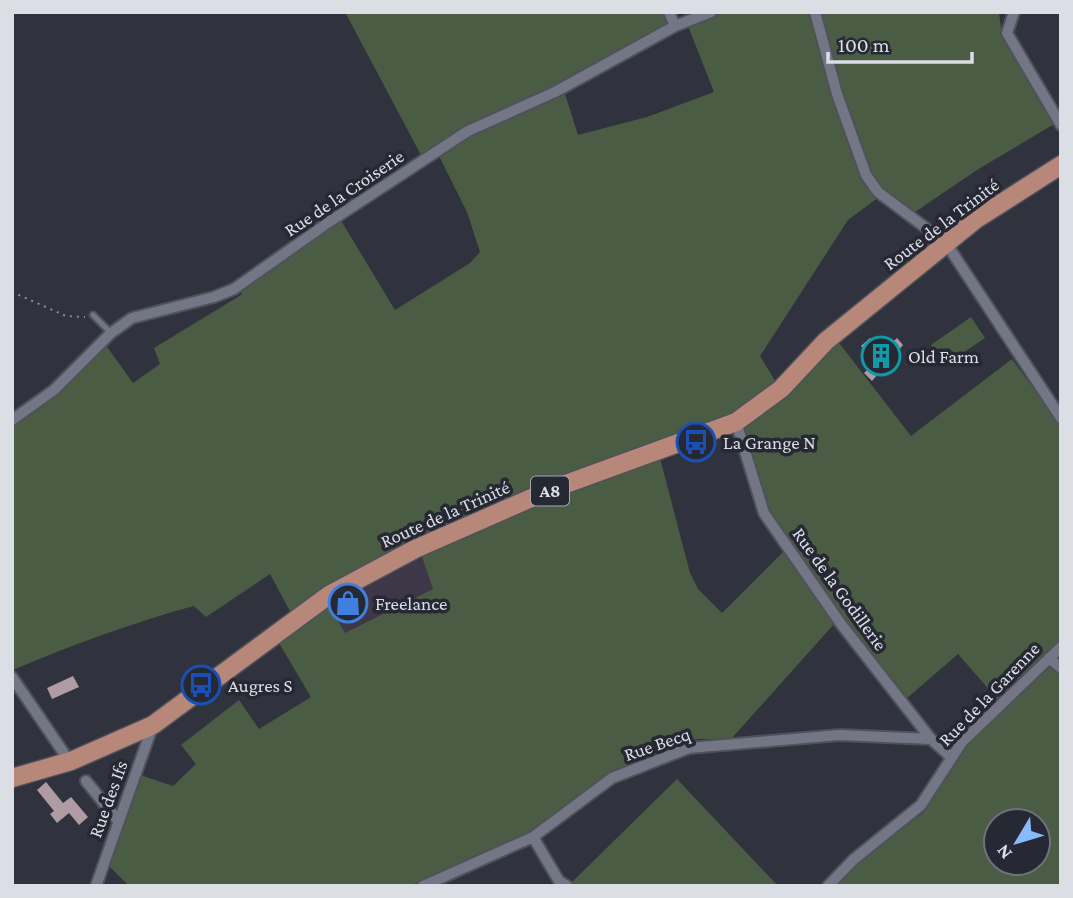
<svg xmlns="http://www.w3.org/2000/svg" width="1073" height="898" viewBox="0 0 1073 898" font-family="'Crimson Pro',serif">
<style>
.commercial{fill:#3e3748}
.grass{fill:#4b5c45;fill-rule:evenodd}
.building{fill:#ae9ca2}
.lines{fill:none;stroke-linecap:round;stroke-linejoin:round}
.lane-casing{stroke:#4f515b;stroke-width:9}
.street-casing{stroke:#4f515b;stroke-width:14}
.primary-casing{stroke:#4f515b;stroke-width:21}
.path{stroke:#8a8c96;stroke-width:2;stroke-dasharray:2 5;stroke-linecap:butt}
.lane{stroke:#737785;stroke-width:5}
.street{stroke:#737785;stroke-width:10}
.primary{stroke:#b78879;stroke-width:18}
.labels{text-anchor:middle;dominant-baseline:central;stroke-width:7;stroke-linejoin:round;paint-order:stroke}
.shield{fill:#262834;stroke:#a5a7b1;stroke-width:2}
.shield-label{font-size:18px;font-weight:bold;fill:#dcdee6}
.street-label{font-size:19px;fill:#dcdee6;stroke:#262834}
.poi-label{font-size:19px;fill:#dcdee6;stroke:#262834;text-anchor:start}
</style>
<rect width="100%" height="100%" fill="#30323e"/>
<!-- commercial -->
<path class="commercial" d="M420,551L433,589L345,634L327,602Z"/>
<!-- grass -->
<path class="grass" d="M345,12H665L669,25L548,90L466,127L422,157Z
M724,12H810C827,74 839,145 879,197L848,220L760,356L777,384L734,415L291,613L270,574L206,617L194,606C131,623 72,645 13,670L12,425L43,402L61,393L68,380L105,344L133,383L160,364L154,348L241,295L243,289L340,219L395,310L470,263L480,252L467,212L439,156L470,134L564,91L578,135L647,117L714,92L688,26Z
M821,12H999L1002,36L1056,123L977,170L915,212L886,192L870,170L841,94Z
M971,317L985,338L945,365L931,345Z
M836,339L911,436L1012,359L1061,426V641L999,701L958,654L906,699L841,616L769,513L741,426L779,402Z
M660,458L690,573L698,589L722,613L785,550L835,623L731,739H698L610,772L527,834L472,861L409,886H129L109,866L140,775L173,786L196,764L181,745L239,700L259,729L311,697L276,638L327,602L345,633L433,589L420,551Z
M1048,663L1061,674V886H834L855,862L923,813L961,750ZM996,821H1038V863H996Z
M677,779L778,886H576L572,882Z"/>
<!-- building -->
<path class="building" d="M870,338L883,352L897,338L903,345L872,381L864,373L876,361L861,346Z
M73,676L79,687L52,699L47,688Z
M46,782L63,803L71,797L88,817L79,825L69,813L57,823L50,814L54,811L37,790Z"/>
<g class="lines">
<defs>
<path id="lane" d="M93,315L111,333"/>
<path id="street" d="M669,12L675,26
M815,12L837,94L866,175L878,192L946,243L1061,418
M1014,12L1007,33L1061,125
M12,420L54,390L111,333L132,318L214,297L234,289L329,222L468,131L555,92L675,26L711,12
M736,422L764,513L841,624L931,739L951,757
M1049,658L1061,668
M12,677L70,762
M86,781L119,822
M533,837L559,881L567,886
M96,886L153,725
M423,886L533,837L612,778L689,748L839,735L931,739
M828,886L853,860L921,805L962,742L1061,647"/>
<path id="primary" d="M12,778L71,761L153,725L329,595L415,549L552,489L736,422L781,389L826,341L975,220L1061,165"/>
</defs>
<!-- lane casing -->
<use href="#lane" class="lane-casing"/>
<!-- street casing -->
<use href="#street" class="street-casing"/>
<!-- primary casing -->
<use href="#primary" class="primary-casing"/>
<!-- path -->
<path class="path" d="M12,292L66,316L85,317"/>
<!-- lane -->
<use href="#lane" class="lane"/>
<!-- street -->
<use href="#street" class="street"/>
<!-- primary -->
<use href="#primary" class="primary"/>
</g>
<!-- icons -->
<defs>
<symbol id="building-ring" viewBox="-11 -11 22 22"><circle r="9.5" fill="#262834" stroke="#0f9aa8" stroke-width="1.5"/><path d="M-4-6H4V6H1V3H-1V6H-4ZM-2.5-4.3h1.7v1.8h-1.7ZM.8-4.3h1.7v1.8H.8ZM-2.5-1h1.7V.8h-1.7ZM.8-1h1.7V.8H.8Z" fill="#0f9aa8"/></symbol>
<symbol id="bus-ring" viewBox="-11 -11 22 22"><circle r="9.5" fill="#262834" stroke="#1a4fb4" stroke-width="1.5"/><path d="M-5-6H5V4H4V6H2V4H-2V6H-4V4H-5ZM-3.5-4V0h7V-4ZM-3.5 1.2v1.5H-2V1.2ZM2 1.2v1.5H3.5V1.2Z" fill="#1a4fb4"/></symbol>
<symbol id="shop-ring" viewBox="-11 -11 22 22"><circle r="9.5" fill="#262834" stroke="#3f7fe0" stroke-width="1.5"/><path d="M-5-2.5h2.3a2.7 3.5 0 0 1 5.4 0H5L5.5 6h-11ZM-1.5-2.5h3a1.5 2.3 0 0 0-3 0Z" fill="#3f7fe0"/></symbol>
</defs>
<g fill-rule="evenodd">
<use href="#building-ring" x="859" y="334" width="44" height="44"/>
<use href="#bus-ring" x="674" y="420" width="44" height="44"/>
<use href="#shop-ring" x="326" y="581" width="44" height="44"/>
<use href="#bus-ring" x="179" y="663" width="44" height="44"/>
</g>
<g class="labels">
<!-- shield labels -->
<rect class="shield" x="531" y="476.5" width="38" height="29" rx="5"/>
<g class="shield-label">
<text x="550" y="491">A8</text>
</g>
<!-- street labels -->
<g class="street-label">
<text transform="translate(344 193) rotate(-34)">Rue de la Croiserie</text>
<text transform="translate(941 224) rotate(-37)">Route de la Trinité</text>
<text transform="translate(445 514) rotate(-24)">Route de la Trinité</text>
<text transform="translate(840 589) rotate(54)">Rue de la Godillerie</text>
<text transform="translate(989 694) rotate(-46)">Rue de la Garenne</text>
<text transform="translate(657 744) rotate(-19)">Rue Becq</text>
<text transform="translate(108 799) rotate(-70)">Rue des Ifs</text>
</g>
<!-- poi labels -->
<g class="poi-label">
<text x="908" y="356">Old Farm</text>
<text x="723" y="442">La Grange N</text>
<text x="375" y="603">Freelance</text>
<text x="228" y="685">Augres S</text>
</g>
</g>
<!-- border -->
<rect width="1073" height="898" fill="none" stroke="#dcdee6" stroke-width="28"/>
<!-- north arrow -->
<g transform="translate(1017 842) rotate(232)"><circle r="33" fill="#262834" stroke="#6f717b" stroke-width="2"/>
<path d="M0-5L12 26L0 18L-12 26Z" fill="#88bbfc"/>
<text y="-10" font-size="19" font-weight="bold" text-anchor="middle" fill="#dcdee6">N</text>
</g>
<!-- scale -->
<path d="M828 52v10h144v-10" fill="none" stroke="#dcdee6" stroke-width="3.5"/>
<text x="838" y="52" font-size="21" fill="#dcdee6" stroke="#262834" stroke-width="5" paint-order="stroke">100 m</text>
</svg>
